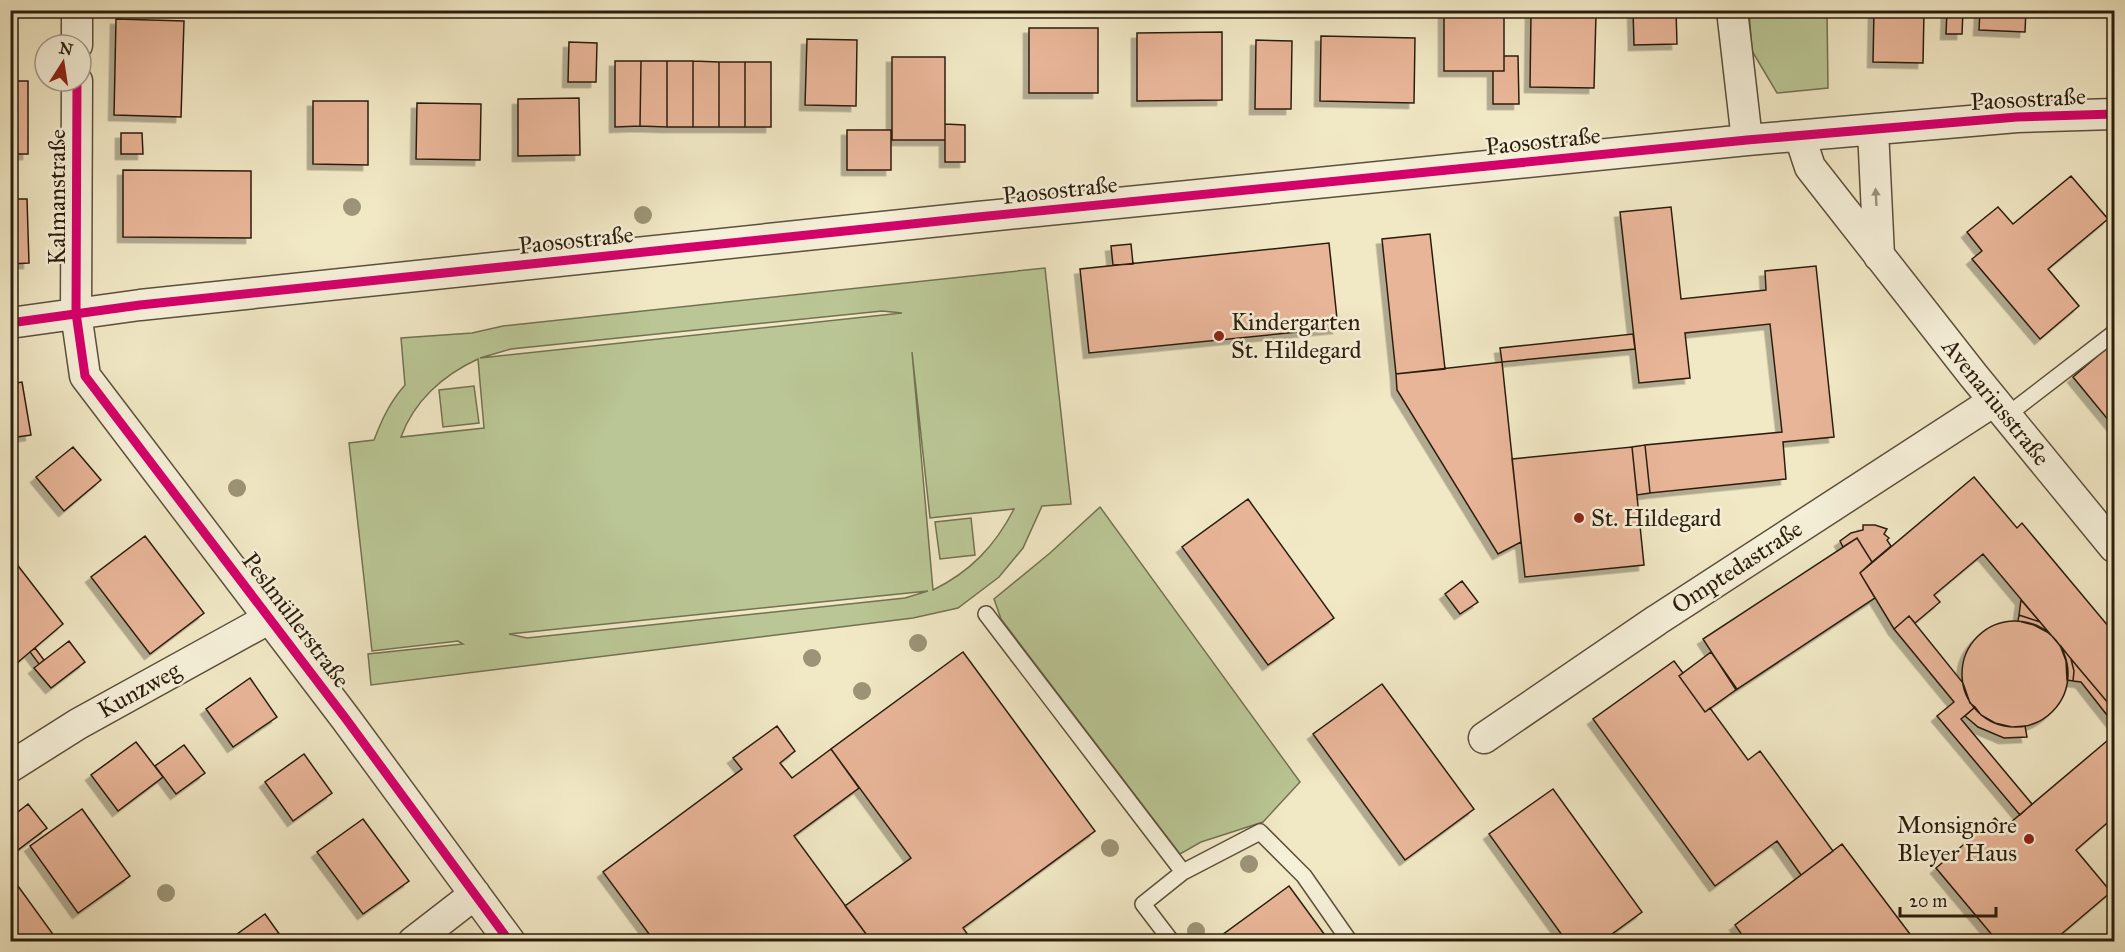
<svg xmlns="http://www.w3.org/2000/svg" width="2125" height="952" viewBox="0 0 2125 952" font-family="'IM FELL Great Primer',serif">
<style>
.green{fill:#bac695;stroke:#737251;stroke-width:1.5;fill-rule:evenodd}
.building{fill:#e8b598;stroke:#2c1e0d;stroke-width:1.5;filter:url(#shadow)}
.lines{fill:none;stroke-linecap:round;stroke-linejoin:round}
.lane-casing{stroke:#5d503b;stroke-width:18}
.street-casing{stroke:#5d503b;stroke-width:33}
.lane{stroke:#f6f0d9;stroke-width:15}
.street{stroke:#f6f0d9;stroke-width:30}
.cycleway-casing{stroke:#f6f0d9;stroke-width:13}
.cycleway{stroke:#d6006c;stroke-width:9}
.tree{fill:#9c9476}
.oneway{fill:#9b927d}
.poi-dot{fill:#8f2418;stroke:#f6f0d9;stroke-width:2}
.labels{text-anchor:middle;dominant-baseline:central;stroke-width:5;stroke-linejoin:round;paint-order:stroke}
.street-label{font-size:24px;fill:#2c1e0d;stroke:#f6f0d9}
.poi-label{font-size:24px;fill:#2c1e0d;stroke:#f6f0d9;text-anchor:start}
</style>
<defs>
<filter id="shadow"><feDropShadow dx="-5.5" dy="5.5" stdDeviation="0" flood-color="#0004"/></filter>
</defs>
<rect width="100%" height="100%" fill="#f1e8c5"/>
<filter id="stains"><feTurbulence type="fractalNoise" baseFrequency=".00333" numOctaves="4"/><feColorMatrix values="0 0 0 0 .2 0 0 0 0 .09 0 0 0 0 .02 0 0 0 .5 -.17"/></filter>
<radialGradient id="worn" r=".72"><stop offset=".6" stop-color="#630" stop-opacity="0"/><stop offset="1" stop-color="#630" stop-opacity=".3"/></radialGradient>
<!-- green -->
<path class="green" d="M1749,11H1827L1828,88L1777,93L1752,51Z
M1045,268L1071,504L1042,506L1023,548L999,577L958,608L913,618L371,685L368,654L463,644L458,641L372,651L349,443L374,440C382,419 390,402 405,385L401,338L472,333L503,326ZM882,311L902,313L480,358L511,349ZM912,352L930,518L1014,509C995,546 970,572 933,590ZM478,359L484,428L401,437C414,401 443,375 478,359ZM928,591L905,598L527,638L509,634Z
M474,386L479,423L443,427L439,390Z
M1100,507L1300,782L1263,822L1201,842L1180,854L1001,619L994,599L1050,553Z
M971,518L975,555L940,559L935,522Z"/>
<!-- building -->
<path class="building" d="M1444,10H1504V71H1444Z
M1633,10H1676L1677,44L1634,45Z
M1874,10H1924L1923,63L1873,62Z
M1947,10H1963L1962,34H1946Z
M1980,10H2026L2025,32L1979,30Z
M1531,13L1596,14L1594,88L1530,87Z
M116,19L184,21L181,117L114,115Z
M1029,28H1098V93H1029Z
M1222,32V100L1137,101V33Z
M1321,36L1415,38L1414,103L1320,101Z
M807,39L857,40L856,106L805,105Z
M1256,40L1292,41L1291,109H1255Z
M569,42L597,43L596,82H568Z
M1504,56H1518L1519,104H1493V71H1504Z
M892,57H945V140H892Z
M615,61H641L640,126L615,127Z
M641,61H667V127L640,126Z
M667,61H693V127H667Z
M693,61L719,62V127H693Z
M719,62H745V127H719Z
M745,62H771V127H745Z
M10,81H28V154H10Z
M579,98L580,155L518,156V99Z
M313,101H368V165L313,164Z
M417,103L481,104L480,160L416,159Z
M945,124L965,125V162H945Z
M847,130H891V170H847Z
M121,133H142L143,154H121Z
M123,170L251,171V238L123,237Z
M2071,176L2108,219L2048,269L2079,306L2040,339L1972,259L1982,251L1967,232L1998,207L2013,224Z
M10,199H27L29,263L10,264Z
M1671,207L1681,299L1766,290L1765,271L1816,266L1834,437L1783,442L1786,479L1650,493L1645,445L1782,432L1770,324L1685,333L1690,378L1639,383L1620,212Z
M1430,234L1445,369L1396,374L1382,239Z
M1329,243L1338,328L1089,353L1080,269Z
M1131,244L1133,264L1113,265L1111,246Z
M1633,334L1635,349L1502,362L1500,348Z
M2114,342V427L2073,377Z
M1502,362L1521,542L1498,554L1397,390L1396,374Z
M22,382L31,435L10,438V384Z
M1645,445L1650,493L1637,495L1632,447Z
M73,447L101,480L64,511L36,477Z
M1632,447L1644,565L1525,577L1512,459Z
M1974,477L2017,528L2022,523L2114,633V710L1983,554L1934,595L1940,602L1915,623L1909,616L1894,629L1860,573Z
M1248,499L1334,618L1268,665L1182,547Z
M1863,525H1875L1887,529L1884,534L1889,538L1887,540L1891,546L1872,562L1857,538L1843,547L1840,541L1851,533L1863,530Z
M145,536L204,613L150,654L91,577Z
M1857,538L1872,562L1860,573L1875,598L1736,690L1703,639Z
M12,558L63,624L17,663L10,654V559Z
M1462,581L1478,602L1460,614L1445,594Z
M2021,600L2040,622L2019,615Z
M2019,615L2040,622L2049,633L2034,625L2018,621Z
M1909,616L1963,683L1970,703L1975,707L1961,719L2032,804L2020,815L1937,716L1954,702L1894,629Z
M1962 674a53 53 0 1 1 106 0a53 53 0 1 1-106 0Z
M69,641L85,662L51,688L34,668Z
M2060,645L2071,659L2074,671L2073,681L2067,680L2066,661Z
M35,648L44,660L39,664L30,652Z
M963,652L1095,831L963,928L973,942H872L845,906L911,858L831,749Z
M1711,652L1737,689L1705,712L1679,676Z
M2071,659L2114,710V724L2081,682L2073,681L2074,671Z
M1674,661L1683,673L1679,676L1705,712L1710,708L1748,760L1760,751L1833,851L1801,875L1777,841L1715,886L1593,719Z
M250,678L277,717L233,747L206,709Z
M1382,684L1474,809L1405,860L1313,734Z
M1975,707L1981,715L1995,723L2012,727L2025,726L2027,737L2004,738L1978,727L1965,716Z
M777,726L795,751L780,763L792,778L831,749L859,788L794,836L872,942H655L603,872L742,769L733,758Z
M2114,735V817L2076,850L2111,892L2052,942H1998L1936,868L1995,818L2004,828Z
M136,742L163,777L118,811L91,775Z
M184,745L205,773L176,794L155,766Z
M304,754L332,793L293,821L265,782Z
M1553,789L1642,912L1601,942H1567L1489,834Z
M28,804L47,828L10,856V818Z
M82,809L130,876L78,913L30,846Z
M363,819L409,881L363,914L317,852Z
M1842,844L1916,942H1747L1735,925Z
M10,875L55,937L49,942H10Z
M1289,886L1330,942H1221L1218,938Z
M265,914L285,942H226Z"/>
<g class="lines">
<defs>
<path id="lane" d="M2006,416L2114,333
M986,614L1183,872
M1172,942L1143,904L1183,872L1260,832L1304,876L1350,942"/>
<path id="street" d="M1732,10L1747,140
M77,45V10
M77,81L76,313L85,376L346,719L510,942
M1873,130L1879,256
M1800,137L1810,167L1973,375L2114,547
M10,323L140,305L978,217L1747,140L2017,117L2114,114
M1484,738L1657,620L1994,401
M10,767L78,724L270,618
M413,942L475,894"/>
</defs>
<!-- lane casing -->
<use href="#lane" class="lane-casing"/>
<!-- street casing -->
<use href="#street" class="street-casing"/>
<!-- lane -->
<use href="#lane" class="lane"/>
<!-- street -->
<use href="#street" class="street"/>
<defs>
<path id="cycleway" d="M77,81L76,313L85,376L346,719L510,942
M10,323L140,305L978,217L1747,140L2017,117L2114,114"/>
</defs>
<!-- cycleway casing -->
<use href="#cycleway" class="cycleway-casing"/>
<!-- cycleway -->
<use href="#cycleway" class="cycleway"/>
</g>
<!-- trees -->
<g class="tree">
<circle cx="352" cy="207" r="9"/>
<circle cx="643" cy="215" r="9"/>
<circle cx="237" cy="488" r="9"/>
<circle cx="918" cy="643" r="9"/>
<circle cx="812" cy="658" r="9"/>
<circle cx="862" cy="691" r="9"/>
<circle cx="1110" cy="848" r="9"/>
<circle cx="1249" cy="864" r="9"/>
<circle cx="166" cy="893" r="9"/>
<circle cx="1196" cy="931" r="9"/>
</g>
<!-- one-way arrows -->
<defs><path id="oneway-solid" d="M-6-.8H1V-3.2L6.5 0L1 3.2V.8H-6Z" transform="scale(1.5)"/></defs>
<use class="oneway" href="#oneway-solid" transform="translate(1876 197) rotate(-93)"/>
<!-- markers -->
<g class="poi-dot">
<circle cx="1219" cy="336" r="6"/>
<circle cx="1579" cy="518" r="6"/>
<circle cx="2029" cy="839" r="6"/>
</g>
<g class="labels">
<!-- street labels -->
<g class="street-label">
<text transform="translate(2028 99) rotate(-3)">Paosostraße</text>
<text transform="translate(1543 141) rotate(-6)">Paosostraße</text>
<text transform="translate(1060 190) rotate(-6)">Paosostraße</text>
<text transform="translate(57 197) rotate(-90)">Kalmanstraße</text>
<text transform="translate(576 240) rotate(-6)">Paosostraße</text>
<text transform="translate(1996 402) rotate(51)">Avenariusstraße</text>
<text transform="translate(1737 567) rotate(-33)">Omptedastraße</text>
<text transform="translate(296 620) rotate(53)">Peslmüllerstraße</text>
<text transform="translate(139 690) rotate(-29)">Kunzweg</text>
</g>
<!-- poi labels -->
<g class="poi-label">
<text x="1231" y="322">Kindergarten<tspan x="1231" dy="28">St. Hildegard</tspan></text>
<text x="1591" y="518">St. Hildegard</text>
<text x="2017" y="825" text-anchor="end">Monsignore<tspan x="2017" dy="28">Bleyer Haus</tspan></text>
</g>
</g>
<!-- margin -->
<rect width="2125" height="952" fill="none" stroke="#f1e8c5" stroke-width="36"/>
<rect x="12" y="12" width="2101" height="928" fill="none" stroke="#2c1e0d" stroke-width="3"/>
<rect x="18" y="18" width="2089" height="916" fill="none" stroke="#2c1e0d" stroke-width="1.5"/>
<!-- north arrow -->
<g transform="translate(63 63) rotate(12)"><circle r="28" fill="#f6f0d9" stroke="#a59c87" stroke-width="1.5"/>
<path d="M0-4.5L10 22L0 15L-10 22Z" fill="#8f2418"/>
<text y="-9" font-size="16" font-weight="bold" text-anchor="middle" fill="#2c1e0d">N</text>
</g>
<!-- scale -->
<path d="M1900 907v9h96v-9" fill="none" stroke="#2c1e0d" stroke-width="3"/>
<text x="1909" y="907" font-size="18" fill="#2c1e0d" stroke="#f6f0d9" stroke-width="4.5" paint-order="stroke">20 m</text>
<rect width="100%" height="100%" filter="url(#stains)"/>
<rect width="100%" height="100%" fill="url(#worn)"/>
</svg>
